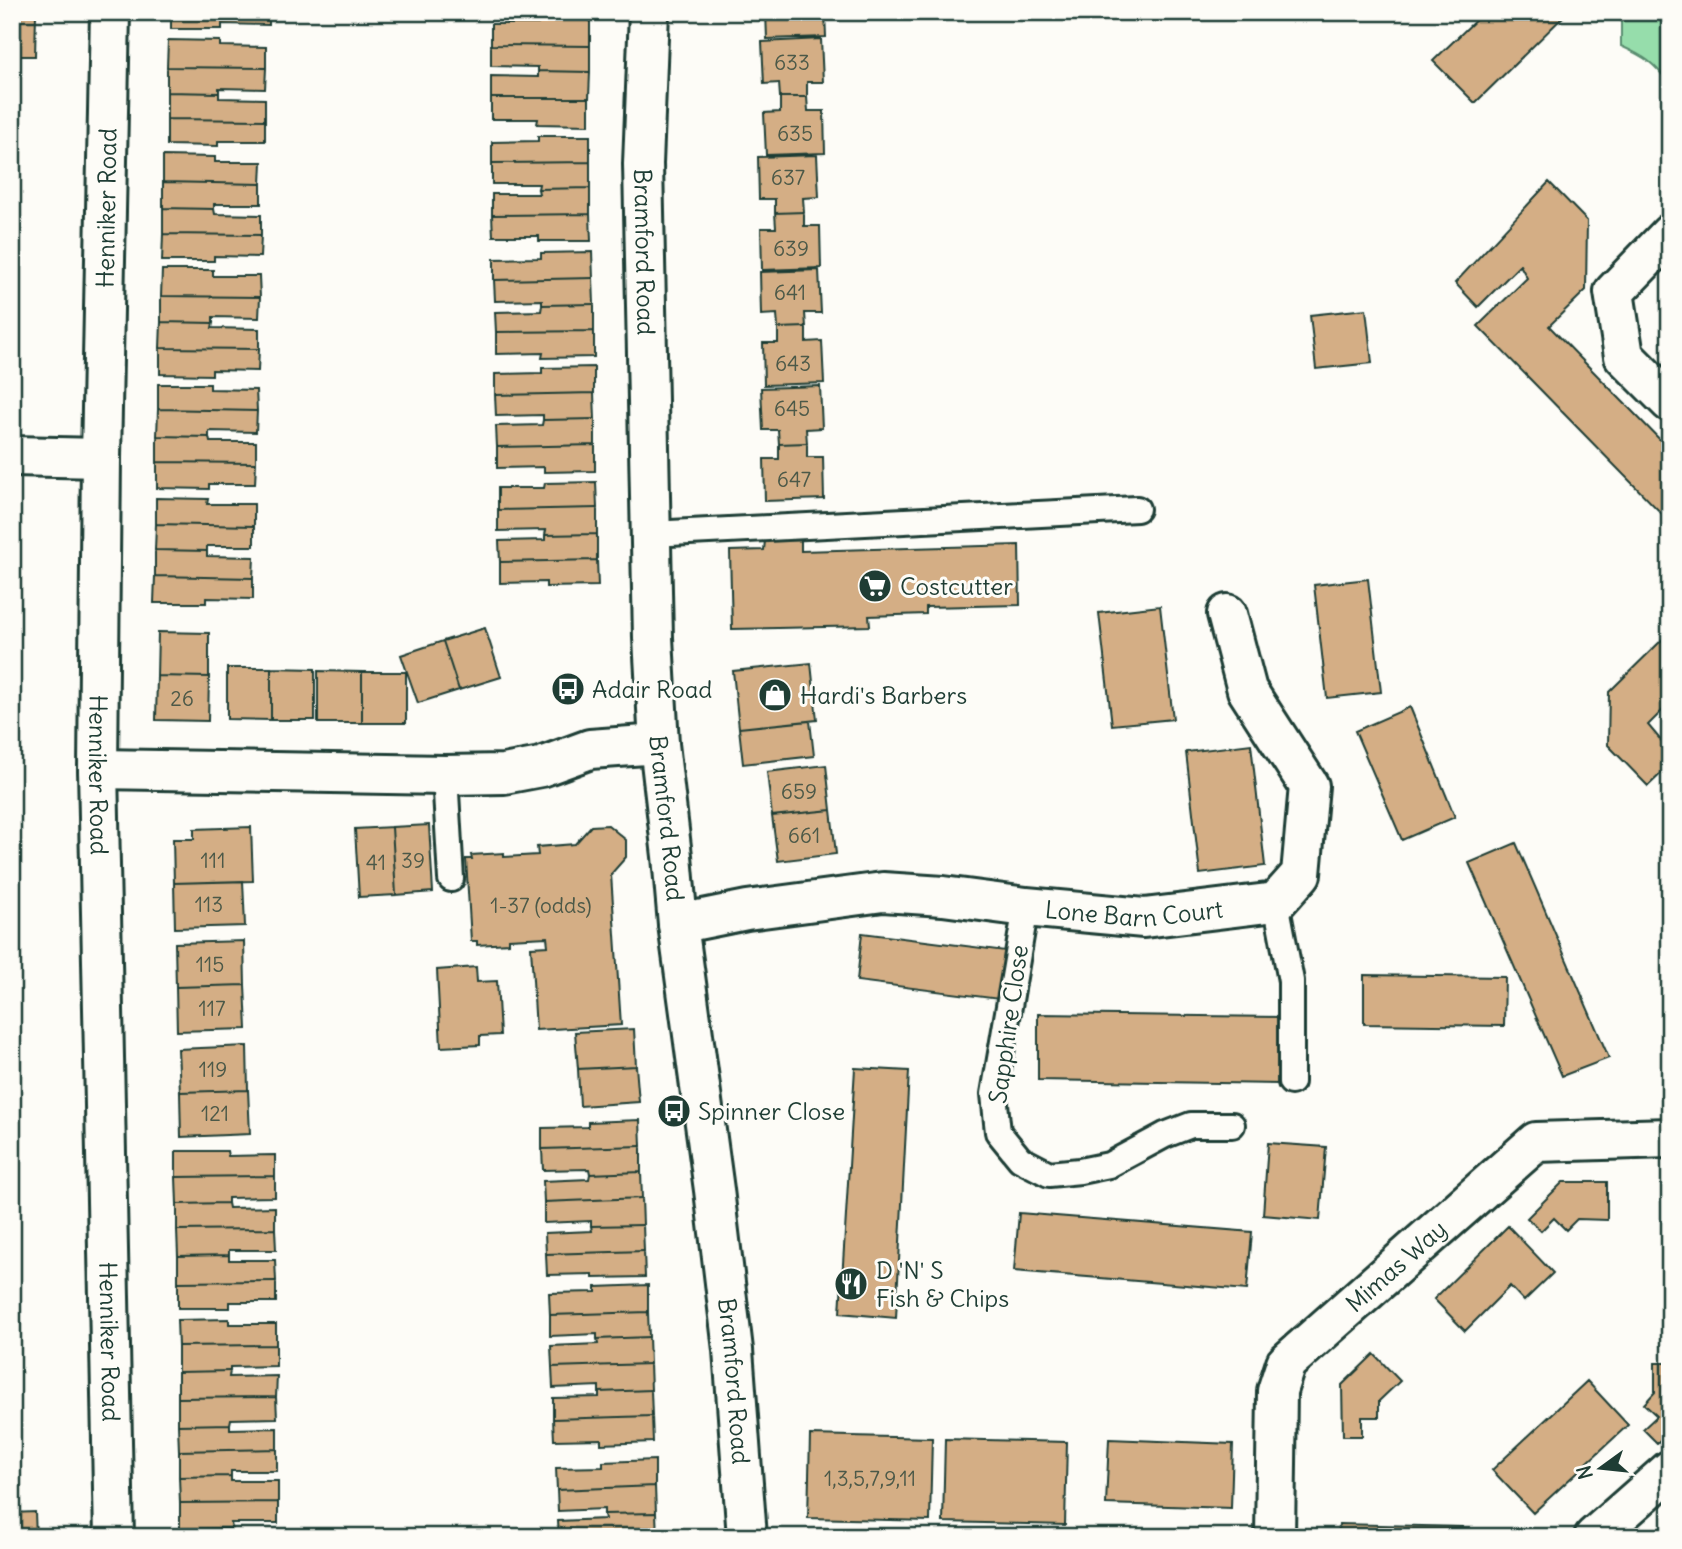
<svg xmlns="http://www.w3.org/2000/svg" width="1682" height="1549" viewBox="0 0 1682 1549" font-family="Delius,sans-serif">
<style>
.green{fill:#96ddab;stroke:#5a8d70;stroke-width:2}
.building{fill:#d4ae85;stroke:#1f3d34;stroke-width:2}
.lines{fill:none;stroke-linecap:round;stroke-linejoin:round}
.lane-casing{stroke:#1f3d34;stroke-width:30}
.street-casing{stroke:#1f3d34;stroke-width:44}
.secondary-casing{stroke:#1f3d34;stroke-width:44}
.lane{stroke:#fdfcf7;stroke-width:24}
.street{stroke:#fdfcf7;stroke-width:38}
.secondary{stroke:#fdfcf7;stroke-width:38}
.labels{text-anchor:middle;dominant-baseline:central;stroke-width:6;stroke-linejoin:round;paint-order:stroke}
.number-label{font-size:21px;fill:#4c5948}
.street-label{font-size:24px;fill:#1f3d34;stroke:#fdfcf7}
.poi-label{font-size:24px;fill:#1f3d34;stroke:#fdfcf7;text-anchor:start}
</style>
<rect width="100%" height="100%" fill="#fdfcf7"/>
<filter id="ink" filterUnits="userSpaceOnUse"><feTurbulence type="fractalNoise" baseFrequency=".0143" numOctaves="2"/><feDisplacementMap in="SourceGraphic" scale="14" xChannelSelector="R" yChannelSelector="G"/><feConvolveMatrix kernelMatrix="1 2 1 2 8 2 1 2 1" color-interpolation-filters="sRGB"/></filter>
<g filter="url(#ink)">
<!-- green -->
<path class="green" d="M1621,12H1670V84C1653,62 1645,57 1621,46Z"/>
<!-- building -->
<path class="building" d="M171,12H269V25L222,24V29H171Z
M766,12H825L826,37L767,39Z
M1484,12H1568L1475,103L1433,61Z
M12,13H36L35,56H12Z
M538,19L590,20V46L491,45V24H538Z
M821,39L823,82H807V97H780L779,83L764,84L762,42Z
M168,40L220,41V46L266,47V68L167,67Z
M491,45L590,46V72L538,71V67L491,66Z
M167,67L266,68L265,89L219,88V93L167,92Z
M538,71L590,72L589,98H491V76L538,77Z
M167,92L219,93V98L265,99V120L167,119Z
M780,97H807L808,111H824L825,153L766,155L764,113L780,112Z
M491,98H589V125L537,124L538,119H491Z
M167,119L265,120V141H218V146L167,145Z
M538,136H590V162L492,163V142L538,141Z
M817,155L819,197L803,198L804,212L775,213V199H759L758,157Z
M163,156L215,157V162H262L261,184L163,182Z
M590,162V188L538,189L539,184H492V163Z
M163,182L261,184V204H214V209L163,208Z
M1549,182L1587,221L1586,290L1549,326L1670,450V522L1478,326L1527,278L1520,265L1478,307L1455,283Z
M590,188V214L492,215V194H539L538,189Z
M163,208L214,209L215,214L261,215V235L163,234Z
M804,212V226H820L821,268L762,270L761,228H776L775,213Z
M590,214L591,241H539V236H493L492,215Z
M163,234L261,235L260,257L214,256V261H162Z
M592,252L593,278L494,280V259L541,258V253Z
M162,270H213V276H259L260,297L161,296Z
M819,270L821,313H805L806,327L778,328L777,314L761,315L760,272Z
M593,278L594,304L542,305V300L495,301L494,280Z
M161,296L260,297L259,318L213,317V323L161,322Z
M594,304V331L496,332L495,312L541,311L542,305Z
M1366,309L1372,363L1316,369L1310,315Z
M161,322L213,323L212,328L259,329V349L160,348Z
M806,327V342L822,341L824,383L764,385L763,343H778V328Z
M594,331V357L542,358L543,353L496,354V332Z
M160,348L259,349L258,371L212,370V375L160,374Z
M594,367V393L495,395V374L542,373V368Z
M158,384H210V389L256,390L257,411L158,409Z
M820,386L822,428L806,429L807,443L779,444L778,430H763L761,388Z
M594,393L595,419L543,420V415L496,416L495,395Z
M158,409L257,411L256,432L209,431V437L157,436Z
M595,419V445L497,447L496,426L542,425L543,420Z
M157,436L209,437L210,442H256V463L157,462Z
M807,443V457H823L824,499L765,501L764,459H779V444Z
M595,445V471L544,472V467L497,468V447Z
M157,462L256,463L255,484H209V489L157,488Z
M596,482L597,508L498,510V488H544L545,483Z
M156,498L208,499L207,504H254V526L156,524Z
M597,508V534L545,535L546,530L498,531V510Z
M156,524L254,526V546H207V551L155,550Z
M597,534V560L500,562L499,541L545,540V535Z
M801,540V551L1019,545L1020,605L926,607V614L869,616L870,626L732,629L730,551L764,550L765,541Z
M155,550L207,551V556L254,557L253,578L155,576Z
M597,560L598,586L546,587V582L500,583V562Z
M155,576L253,578V599L206,598V603H154Z
M1368,579L1381,692L1327,698L1314,585Z
M1160,606L1173,719L1112,725L1099,613Z
M485,628L501,677L459,690L443,641Z
M158,632L209,633V677L157,676Z
M1670,632V703L1648,725L1670,751V765L1648,786L1608,745L1609,692Z
M443,641L459,690L418,703L401,655Z
M811,663L817,720L739,728L733,671Z
M227,668H271V720L227,719Z
M271,668L315,669V720H271Z
M318,671L362,672V723H318Z
M362,672H406V723H362Z
M157,676L209,677L208,721L156,720Z
M1410,707L1455,817L1402,840L1355,731Z
M810,721L814,756L743,764L739,728Z
M1251,744L1265,866L1200,874L1186,752Z
M826,765L831,810L772,816L767,772Z
M831,810L836,854L778,861L772,816Z
M429,825L433,892L396,895L392,827Z
M608,825L626,840V857L611,874L621,1025L536,1030L531,947L548,946L547,937L509,939V943L477,945V941H471L466,859H472L471,855L504,853V857L538,855L537,847L575,844L591,826Z
M251,827L253,881L174,883L173,839H194V829Z
M392,827L396,895L359,897L355,829Z
M1516,843L1609,1058L1562,1076L1469,863Z
M243,881L245,926L175,928L174,883Z
M862,933L1006,951L999,999L857,981Z
M244,941L245,985L176,987L175,943Z
M476,967L477,982L497,981L500,1035L480,1036V1045L441,1047L437,970Z
M1364,975L1505,977L1504,1026L1364,1024Z
M245,985L247,1029L177,1031L176,987Z
M1038,1014L1281,1017L1279,1084L1038,1080Z
M634,1029L636,1066L578,1069L575,1032Z
M247,1046L248,1090L180,1092L178,1049Z
M636,1066L639,1102L580,1106L578,1069Z
M855,1068L909,1071L896,1318L840,1313Z
M248,1090L250,1134L181,1137L180,1092Z
M640,1120L641,1146L542,1149V1128L588,1127V1122Z
M1268,1143L1326,1147L1320,1220L1263,1215Z
M641,1146V1172L590,1174L589,1169L543,1170L542,1149Z
M176,1151H227L228,1156L275,1155V1176L176,1177Z
M641,1172L642,1198L544,1202L543,1181L589,1179L590,1174Z
M275,1176V1197L228,1198V1203L177,1204L176,1177Z
M1563,1182H1607V1220L1577,1219L1566,1230L1554,1218L1541,1231L1527,1218Z
M642,1198L643,1225L591,1226V1221L544,1223V1202Z
M228,1203L229,1208L275,1207V1229L177,1230V1204Z
M1019,1213L1252,1232L1247,1290L1014,1271Z
M643,1225L644,1251L546,1254L545,1233L592,1231L591,1226Z
M1508,1226L1553,1273L1524,1301L1510,1286L1465,1331L1434,1299Z
M275,1229L276,1250H229V1255L178,1256L177,1230Z
M644,1251L645,1277L593,1278V1274L547,1275L546,1254Z
M229,1255V1260H275L276,1281L178,1282V1256Z
M276,1281V1302H230V1308H178V1282Z
M648,1285V1312L550,1315L549,1293L596,1292V1287Z
M648,1312L649,1337L597,1339V1334L550,1336V1315Z
M229,1319V1324H276V1345L178,1346L177,1320Z
M649,1337L650,1364L552,1367L551,1346L598,1344L597,1339Z
M276,1345V1366L230,1367V1371L178,1372V1346Z
M1374,1354L1400,1381L1379,1401V1417H1362V1436H1343L1342,1385Z
M1655,1363H1670V1430L1657,1443L1643,1429L1657,1416L1644,1404L1655,1392Z
M650,1364L651,1390L599,1392V1386L553,1388L552,1367Z
M230,1371L229,1377L277,1376L276,1397L178,1398V1372Z
M1587,1381L1628,1425L1533,1513L1492,1470Z
M651,1390L652,1416L553,1419V1398L599,1397V1392Z
M276,1397L277,1418L231,1419L230,1424L178,1425V1398Z
M652,1416L653,1442L601,1444V1439L554,1440L553,1419Z
M230,1424V1429L277,1428V1449L179,1451L178,1425Z
M810,1435L932,1438L930,1521L808,1518Z
M945,1439L1067,1442L1065,1525L943,1522Z
M1109,1439L1233,1444L1231,1508L1106,1504Z
M277,1449V1471H231V1476L179,1477V1451Z
M655,1460V1486L557,1490L556,1468L603,1467V1462Z
M231,1476V1481H278V1502L180,1503L179,1477Z
M655,1486L656,1513L604,1514V1509L558,1511L557,1490Z
M278,1502V1523H231L232,1528L180,1529V1503Z
M35,1512L36,1537H12V1513Z
M656,1513L657,1537H559L558,1521L605,1519L604,1514Z
M1339,1524L1462,1527L1461,1537H1338Z"/>
<g class="lines">
<defs>
<path id="lane" d="M651,534L1137,509
M445,775L451,879
M1276,902L1291,981V1082
M1026,907L994,1094L998,1132L1020,1159L1049,1174L1080,1171L1109,1165L1165,1135L1191,1125H1232"/>
<g id="street">
<path id="s1" d="M110,12L101,458L98,769L114,1537"/>
<path d="M1670,234L1614,292L1624,356L1670,402"/>
<path d="M12,456L101,458"/>
<path d="M98,769L445,775L504,774L541,767L590,749L659,744"/>
<path id="s2" d="M678,924L747,910L883,892L943,896L1026,907L1144,918L1276,902L1301,874L1309,786L1247,690L1227,614"/>
<path id="s3" d="M1275,1537L1277,1391L1286,1363L1536,1142L1670,1138"/>
<path d="M1594,1537L1670,1470"/>
</g>
<g id="secondary">
<path id="s4" d="M649,12L643,164L653,638L659,744L672,856L678,924L714,1190L733,1350L747,1537"/>
</g>
</defs>
<!-- lane casing -->
<use href="#lane" class="lane-casing"/>
<!-- street casing -->
<use href="#street" class="street-casing"/>
<!-- secondary casing -->
<use href="#secondary" class="secondary-casing"/>
<!-- lane -->
<use href="#lane" class="lane"/>
<!-- street -->
<use href="#street" class="street"/>
<!-- secondary -->
<use href="#secondary" class="secondary"/>
</g>
</g>
<!-- icons -->
<defs>
<symbol id="supermarket-disc" viewBox="-11 -11 22 22"><circle r="9.5" fill="#1f3d34" stroke="#fdfcf7"/><path d="M-6-5.5h2.5l.6 2H6L4.5 2H-2.5L-4.4-4H-6ZM-1.5 3.2a1.3 1.3 0 1 0 .1 0ZM3 3.2a1.3 1.3 0 1 0 .1 0Z" fill="#fff"/></symbol>
<symbol id="bus-disc" viewBox="-11 -11 22 22"><circle r="9.5" fill="#1f3d34" stroke="#fdfcf7"/><path d="M-5-6H5V4H4V6H2V4H-2V6H-4V4H-5ZM-3.5-4V0h7V-4ZM-3.5 1.2v1.5H-2V1.2ZM2 1.2v1.5H3.5V1.2Z" fill="#fff"/></symbol>
<symbol id="shop-disc" viewBox="-11 -11 22 22"><circle r="9.5" fill="#1f3d34" stroke="#fdfcf7"/><path d="M-5-2.5h2.3a2.7 3.5 0 0 1 5.4 0H5L5.5 6h-11ZM-1.5-2.5h3a1.5 2.3 0 0 0-3 0Z" fill="#fff"/></symbol>
<symbol id="restaurant-disc" viewBox="-11 -11 22 22"><circle r="9.5" fill="#1f3d34" stroke="#fdfcf7"/><path d="M-5-6h1v4h1v-4h1v4h1v-4h1v5L-1.5 .5V6h-2V.5L-5-1ZM5-6V6H3V1.5H1.5Q1.5-4 5-6Z" fill="#fff"/></symbol>
</defs>
<g fill-rule="evenodd">
<use href="#supermarket-disc" x="856" y="567" width="38" height="38"/>
<use href="#bus-disc" x="549" y="670" width="38" height="38"/>
<use href="#shop-disc" x="756" y="676" width="38" height="38"/>
<use href="#bus-disc" x="655" y="1092" width="38" height="38"/>
<use href="#restaurant-disc" x="832" y="1265" width="38" height="38"/>
</g>
<g class="labels">
<!-- number labels -->
<g class="number-label">
<text x="792" y="62">633</text>
<text x="795" y="133">635</text>
<text x="788" y="177">637</text>
<text x="791" y="248">639</text>
<text x="790" y="292">641</text>
<text x="793" y="363">643</text>
<text x="792" y="408">645</text>
<text x="794" y="479">647</text>
<text x="182" y="698">26</text>
<text x="799" y="791">659</text>
<text x="804" y="835">661</text>
<text x="213" y="860">111</text>
<text x="413" y="860">39</text>
<text x="376" y="862">41</text>
<text x="209" y="904">113</text>
<text x="541" y="905">1-37 (odds)</text>
<text x="210" y="964">115</text>
<text x="212" y="1008">117</text>
<text x="213" y="1069">119</text>
<text x="215" y="1113">121</text>
<text x="870" y="1478">1,3,5,7,9,11</text>
</g>
<!-- street labels -->
<g class="street-label">
<text transform="translate(106 208) rotate(-89)">Henniker Road</text>
<text stroke="none"><textPath href="#s4" startOffset="240">Bramford Road</textPath></text>
<text stroke="none"><textPath href="#s1" startOffset="763">Henniker Road</textPath></text>
<text stroke="none"><textPath href="#s4" startOffset="807">Bramford Road</textPath></text>
<text stroke="none"><textPath href="#s2" startOffset="460">Lone Barn Court</textPath></text>
<text transform="translate(1008 1024) rotate(-82)">Sapphire Close</text>
<text stroke="none"><textPath href="#s3" startOffset="322">Mimas Way</textPath></text>
<text stroke="none"><textPath href="#s1" startOffset="1330">Henniker Road</textPath></text>
<text stroke="none"><textPath href="#s4" startOffset="1374">Bramford Road</textPath></text>
</g>
<!-- poi labels -->
<g class="poi-label">
<text x="900" y="586">Costcutter</text>
<text x="592" y="689">Adair Road</text>
<text x="800" y="695">Hardi's Barbers</text>
<text x="698" y="1111">Spinner Close</text>
<text x="876" y="1270">D 'N' S<tspan x="876" dy="28">Fish &amp; Chips</tspan></text>
</g>
</g>
<!-- margin -->
<rect width="1682" height="1549" fill="none" stroke="#fdfcf7" stroke-width="42"/>
<rect x="21" y="21" width="1640" height="1507" fill="none" stroke="#1f3d34" stroke-width="2.5" filter="url(#ink)"/>
<!-- north arrow -->
<g transform="translate(1601 1468) rotate(255)" stroke="#fdfcf7" stroke-width="5" paint-order="stroke">
<path d="M0-5L12 26L0 18L-12 26Z" fill="#1f3d34"/>
<text y="-10" font-size="19" font-weight="bold" text-anchor="middle" fill="#1f3d34">N</text>
</g>
</svg>
